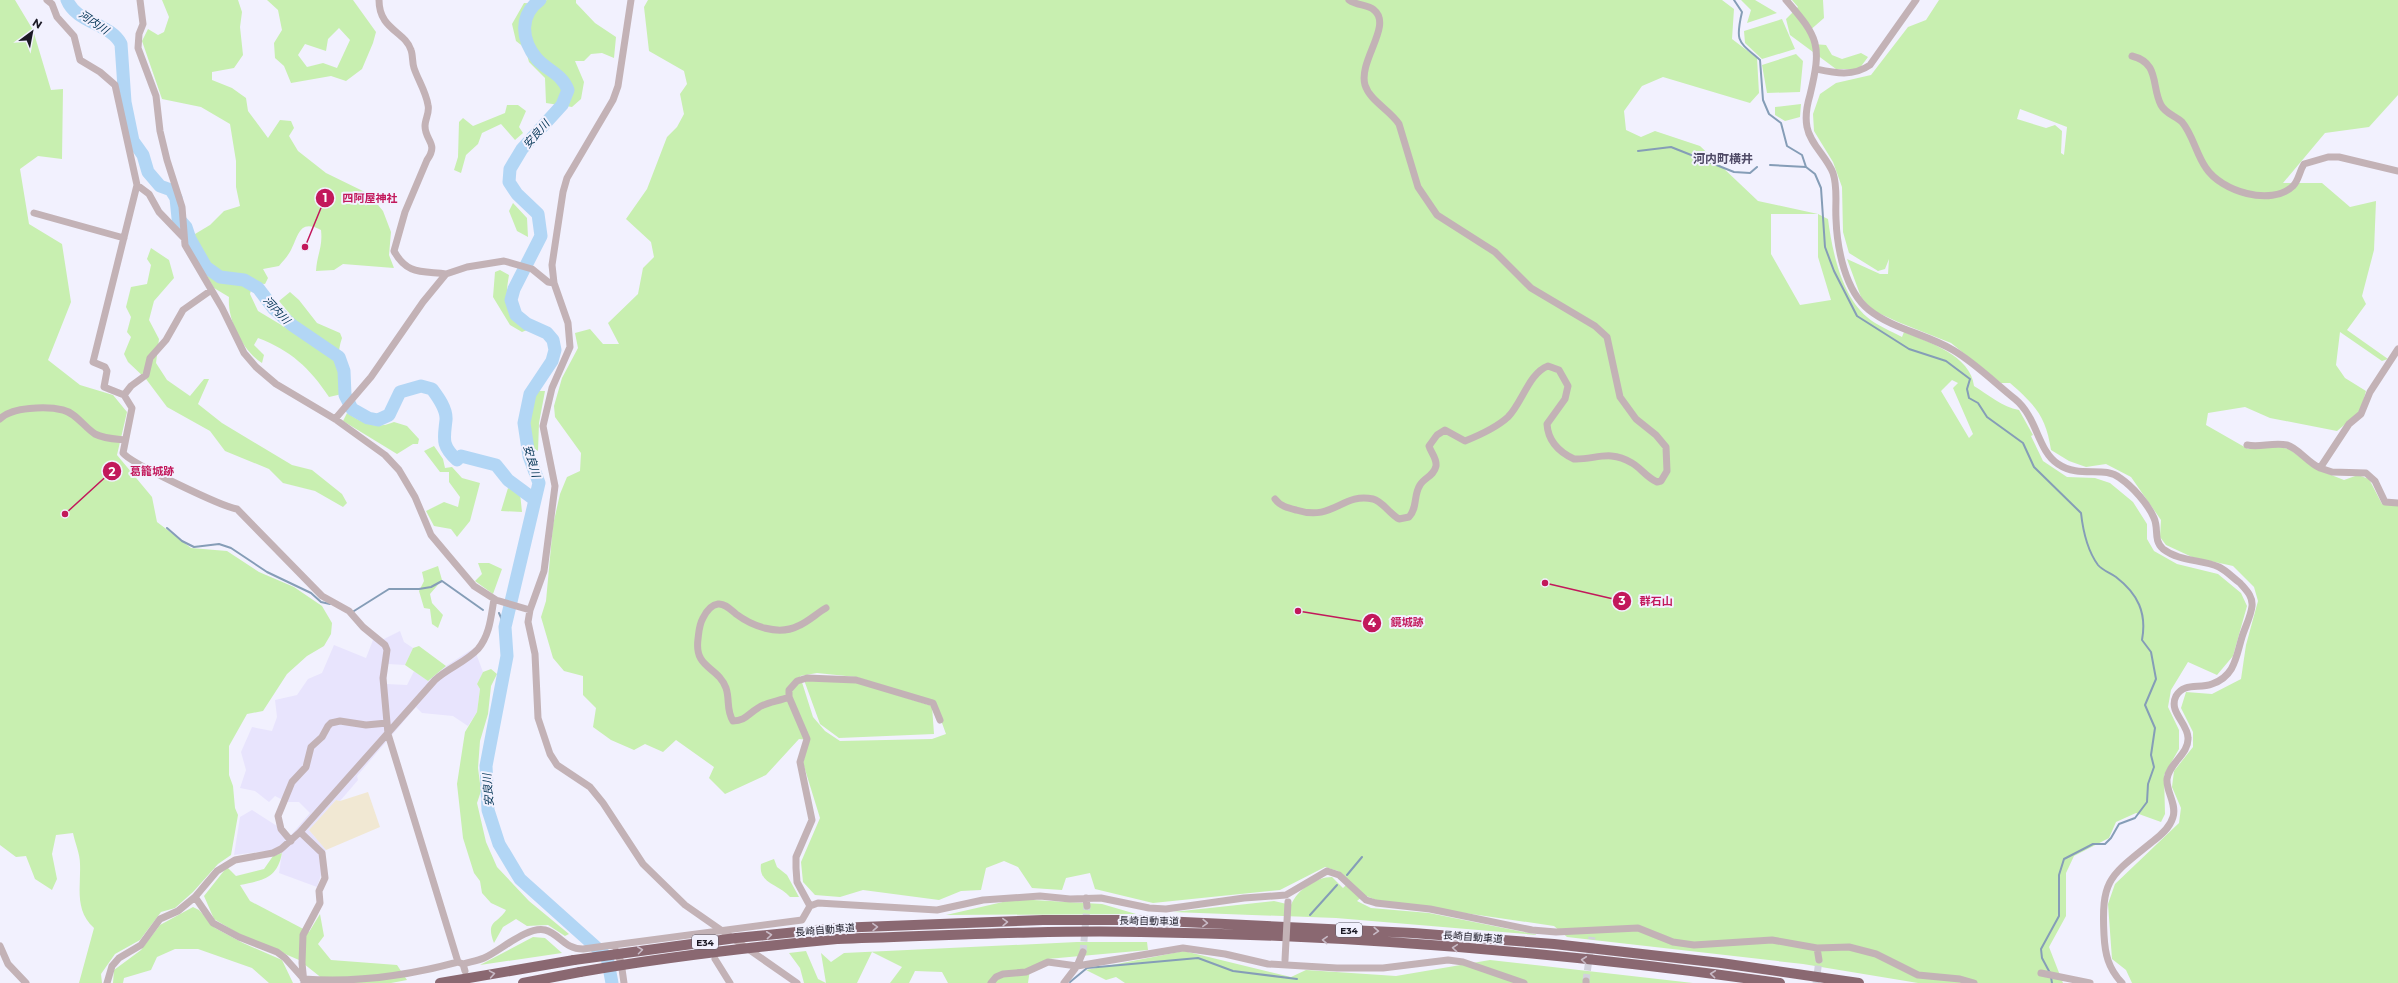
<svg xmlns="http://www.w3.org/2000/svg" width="2398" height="983" viewBox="0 0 2398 983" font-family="Montserrat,'Noto Sans JP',sans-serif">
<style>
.built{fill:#e8e4fd}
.industrial{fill:#f1e8d3}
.green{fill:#c8efb0;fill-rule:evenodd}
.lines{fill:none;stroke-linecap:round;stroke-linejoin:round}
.stream{stroke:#859db7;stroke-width:2}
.river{stroke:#b2d6f5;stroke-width:13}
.minor-tunnel{stroke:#d2d1dd;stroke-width:7;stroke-dasharray:7 3.5;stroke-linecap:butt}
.minor{stroke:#c3b2b6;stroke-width:7}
.highway{stroke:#8a6871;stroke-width:10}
.minor-bridge{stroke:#c3b2b6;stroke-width:7}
.highway-bridge{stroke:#8a6871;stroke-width:10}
.oneway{stroke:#c8bac6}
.labels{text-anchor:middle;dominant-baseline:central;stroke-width:4;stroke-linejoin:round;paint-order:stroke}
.shield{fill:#f2f1fe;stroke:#5c5a66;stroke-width:1}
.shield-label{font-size:9px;font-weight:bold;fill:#1b1925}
.street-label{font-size:10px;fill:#1b1925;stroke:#f2f1fe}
.water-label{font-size:11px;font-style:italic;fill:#013354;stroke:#f2f1fe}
.quarter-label{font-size:12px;font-weight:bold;fill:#4f4a66;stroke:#f2f1fe}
.leader{fill:none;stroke:#c2185b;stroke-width:1.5}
.callout-dot{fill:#c2185b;stroke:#f2f1fe;stroke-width:1.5}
.mark-label{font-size:12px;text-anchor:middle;font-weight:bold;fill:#fff}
.callout-label{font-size:11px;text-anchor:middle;font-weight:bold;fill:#c2185b;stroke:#f2f1fe;stroke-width:4;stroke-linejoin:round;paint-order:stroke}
</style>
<rect width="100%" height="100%" fill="#f2f1fe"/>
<!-- built -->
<path class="built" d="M400,631L404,642L413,648L405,665L388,664L386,684L407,685L414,671L428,681L446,666L474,648L483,672L477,684L480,689L477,712L468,726L453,716L422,713L416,707L357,776L358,780L340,801L336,800L309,830L326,850L319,857L322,872L317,887L279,873L282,853L273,856L265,851L234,855L240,817L252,810L291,835L310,813L299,802H287L275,796L269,802L255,791L240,788L246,770L241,752L252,727L272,731L277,717L275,700L297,695L308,679L322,673L334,645L366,658L373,640L384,639Z"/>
<!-- industrial -->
<path class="industrial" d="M368,792L380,827L326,850L309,830L336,800L340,801Z"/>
<!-- green -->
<path class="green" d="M0,0H15L33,30L51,90L63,89L62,159L38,156L20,169L29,224L62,244L71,302L48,360L80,385L113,395L127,412L117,455L152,497L157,522L191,548L227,551L259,572L294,587L322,606L332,623L331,634L324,646L307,656L287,674L263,711L247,714L229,746V775L233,786L235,808L238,815L231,855L218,864L193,892L175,908L161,912L140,940L115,954L101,974L102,983H79L94,928C74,910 81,887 80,864C80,854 75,843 73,833L56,835L52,854L57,879L52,890L35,879L26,856L16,857L0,845Z
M162,0H238L242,12L240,27L243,55L234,68L212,72V80L232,88L246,98L248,111L268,138L280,120L291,121L294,128L289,136L298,151L326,173L369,194L383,211L391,232L389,255L394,268L343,264L334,270L316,271C317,254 323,247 321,230C299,219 299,235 291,250C288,256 283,261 279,266L263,269L268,278L265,284L253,283L250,294L258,311L288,329L294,319L279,301L290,292L299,300L317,323L340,333L342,338C335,358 341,374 342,394L329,397C310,368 290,350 258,338L254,345L264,355L262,363C243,351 227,320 229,297L214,288L189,245L195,234L210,225L224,211L240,206L236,187V161L230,124L201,107L162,99L142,41L148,29L158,35L164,32L169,17Z
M267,0H353L376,32L373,43L362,69L346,81L331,76L291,83L284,66L275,58L274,43L282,30L278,10ZM339,28L350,40L337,68L323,63L307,67L298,55L305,44L326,51L328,39Z
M547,0H576V3L595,23L616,37L614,58L602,53L591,54L584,61H575L584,82L581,99L572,107L546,103L545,78L529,62L525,48L516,41L512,24L524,3L540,4Z
M648,0H1722L1734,9L1732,39L1757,58L1759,93L1750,103L1663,77L1642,86L1624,111L1626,130L1641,137L1655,131L1700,146L1758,201L1818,214L1828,219C1832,250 1841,295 1867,317C1876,325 1891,331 1902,337L1904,332C1929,342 1971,356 1974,386C1989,395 2002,407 2019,410L2033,435L2031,436L2043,461L2067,477L2095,478L2110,483L2133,502L2147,524V539L2154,551L2177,564L2218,574L2241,593L2247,606L2233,656L2217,675L2188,662L2171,690L2168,707L2179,730V749L2164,775L2165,814L2161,822L2136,813L2116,822L2109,838L2074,856L2066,873V916L2049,947L2063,983H1918L1803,964L1567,937L1554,926L1376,900L1364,895L1357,901L1371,908L1429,913L1539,935L1336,918L1173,912L1274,901L1291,905C1297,890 1316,877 1332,877L1343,888L1349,882L1338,871L1325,867L1280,890L1153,903L1095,889L1090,873L1066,878L1062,890L1032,888L1018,867L1004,861L986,868L981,890L961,891L939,900L863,890L840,897L815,895L803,882L801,862L820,818L803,763L809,740L799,739L766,775L725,794L709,778L714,767L676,740L663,752L645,744L634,750L611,740L593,727L596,708L583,695V676L564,671L553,658L541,617L546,601L553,525L560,494L567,477L580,471L581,453L555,417L554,406L562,378L578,348L575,333L590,329L603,344H619L608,323L638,294L643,268L654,257L651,242L626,219L647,189L667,137L677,127L684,114L680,94L687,84L684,71L649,51L644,7ZM1771,214H1818V257L1831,300L1800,305L1771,254ZM1952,380L1958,383L1953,388L1973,434L1969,438L1941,391ZM817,673L856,677L934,701L946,734L932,739L840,741L825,731L813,717L800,676Z
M1741,0H1755L1777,13L1747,23L1751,10Z
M1792,0H1823L1824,18L1808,32L1813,44L1826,45L1832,55L1842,59L1861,53L1868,57L1859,69H1836L1790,35L1786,19L1798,7Z
M1939,0H2398V95L2369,127L2325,133L2283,183H2322L2350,207L2376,201L2374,250L2362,296L2366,304L2347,330L2388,359L2382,361L2340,332L2336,365L2345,378L2366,391L2360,412L2337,431L2270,418L2245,407L2208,413L2206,425L2248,449L2271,446L2289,449L2316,469L2344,480L2358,475L2369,479L2382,504L2398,506V983H2132L2126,970L2112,959L2108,904L2115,884L2179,823L2181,808L2172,787L2174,771L2193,747V732L2181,708L2186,692L2212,694L2241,679L2246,645L2258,601L2254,587L2233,566L2192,557L2166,545L2160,537L2161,520L2131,477L2106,464L2086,467L2069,461L2051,450C2046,416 2035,405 2010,383H2001L1951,343L1898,322L1872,310L1861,297L1847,259L1880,274H1888L1889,259L1885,269L1878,271L1849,253L1843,232L1842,187L1833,162L1814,131L1813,114L1820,94L1836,83L1871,75L1908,27L1926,20ZM2020,109L2067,127L2064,155L2061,153L2062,131L2055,125L2046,128L2017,119Z
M1782,19L1795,49L1762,59L1745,43L1744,31Z
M1796,54L1803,61L1800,92L1767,93L1762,65Z
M1801,104L1800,117L1785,121L1775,115V107Z
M507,105H518L526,111L519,127L523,133L515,140L501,124L482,133L478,144L466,155L461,173L454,170L458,157L459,122L463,118L473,126L505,113Z
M513,203L527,218L528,237L517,231L509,211Z
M151,248L169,260L174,278L154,301L149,320L159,339L156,363L167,380L190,396L204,379H209L198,404L222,423L292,465L312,470L342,494L347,503L343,507L315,491L283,483L269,469L225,451L210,431L167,407L146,379L128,362L124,354L131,337L127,332L131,317L126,307L131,287L147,284L151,265L147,259Z
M500,270L509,275C504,303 507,310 527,330L522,332L510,325L493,297L495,272Z
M537,391H545L539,423L538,451L531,447L527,419Z
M347,413C363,423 375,430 394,422L407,426L419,439L418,444H413L397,454L343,421Z
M434,446L443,459L445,468L452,467L462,478L480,483L470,521L457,537L451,529L434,526L426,511L444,502L458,507L460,497L449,482V472H440L424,451Z
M508,488L520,493L522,512L501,511Z
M478,563H489L502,569L493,594L475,581L482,574Z
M438,566L442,580L430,594L432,603L443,615L438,628L432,624L430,609L424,608L419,591L424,581L422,572Z
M419,646L446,666L428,681L405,665L413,648Z
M491,669L497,674L491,686L488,714L480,741L478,768L481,791L477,803L486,842L497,867L529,901L569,934L565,936L548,925L527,926L516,919L503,927L494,943C485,920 498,924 506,910L491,903L482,893L480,881L474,873L463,838L457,784L465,732L477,712L480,689L477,684L483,672Z
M804,680L855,682L932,706L934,734L839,738L820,724Z
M282,853C277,879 263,880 240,885L250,901L309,932L320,914L324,936L318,944L331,960L397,965L407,980L391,983H328L299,960L239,934L214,919L204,896L227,867L236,876L264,869L273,856Z
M774,859L777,867L787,875L799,897H790C779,884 758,884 761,864Z
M1016,899L1102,904L1136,914L946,915Z
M193,907L199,910L215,928L243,943L282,960L293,983H269L252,968L198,949H175L157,957L151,970L124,978L123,983H113L114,970L141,950L160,925Z
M533,937L545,938L562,953L480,965Z
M1077,942H1147L1148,950L1047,959L1030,969L1028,983H948L942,972L915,971L909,983H890L902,967L872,952L857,983H804L800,968L789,953L806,951L818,979L826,983L821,953L831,962L844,953Z
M1184,951L1291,977L1306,970L1396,976L1490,960L1693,983H1125L1116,977L1106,980L1086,970Z"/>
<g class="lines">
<!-- stream -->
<path class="stream" d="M1734,0L1742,12C1735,42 1738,41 1760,60L1763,100L1769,114L1781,123L1787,146L1802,155L1806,167L1815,174L1821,188L1825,247L1834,271L1857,316L1909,349L1946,361L1970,379L1967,389L1969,398L1978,403L1987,417L2023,443L2034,467L2081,513C2083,531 2087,550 2098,565C2102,570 2110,573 2116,577C2138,594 2147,613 2142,640L2151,652L2156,679L2145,705L2155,728L2151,755L2154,767L2148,784L2147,802L2135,818L2119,824L2111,838L2105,844H2093L2064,859L2059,875V916L2041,949L2042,958L2050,973
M1638,151L1671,147L1734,172L1750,173L1757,167
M1770,165L1806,167
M167,528L182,541L194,547L219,544L231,548L267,572L311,593L321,602L330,604
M354,611L389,589H419L431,587L442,581L483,610
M499,613L505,627
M1347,875L1362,857
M1310,915L1337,885
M2051,977L2052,983
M1070,982L1087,968L1198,958L1233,971L1297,979"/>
<!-- river -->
<path class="river" d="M67,0C76,23 110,23 121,44L125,102L133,141L143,155L148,172L160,186L171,190L176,198L178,218L186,227L190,239L206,267L220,277L244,280L258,288L274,309L292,325L339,357L344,371L345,395L352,409L368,418L378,420L389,415L400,392L421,386L432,389C438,397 447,409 446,420C444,439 441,445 457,460L461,456L496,465L508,480L535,500
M540,0C519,15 521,40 537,59C548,71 562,74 568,90L562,105L522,149L510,169L509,182L517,194L538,214L541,236L514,289L511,300L516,315L527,324L547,333L553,340L555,350L552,361L530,394L524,423L529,456L539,483L505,627L507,656L486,766L488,810L499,844L520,879L607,957L612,983"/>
<!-- minor-tunnel -->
<path class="minor-tunnel" d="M1083,952L1087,906
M1586,981L1592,937
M1816,983L1819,960"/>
<!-- minor -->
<path class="minor" d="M47,0L52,4L57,17L74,36L80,60L100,72L115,85L137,185L149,194L159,212L183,237
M140,0L143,24L139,34L138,48L156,96L160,131L167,160L182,207L185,245L222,308L244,353L256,367L276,384L335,419L385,455L399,470L415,497L431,535L474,586L496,600L530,610
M379,0C379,30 405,31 411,50C413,55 412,62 414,68C418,80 426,92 428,105C430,112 425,119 425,126C425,141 439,143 427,160L405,212L394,251C407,275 422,271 446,274
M631,0L618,86L613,100L567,178L563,192L552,265L554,283L568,323L570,347L552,388L543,426L555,486L544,571L530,610L528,622L535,654L538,718L550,754L557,765L590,787L603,803L643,864L685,905L797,983
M1786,0C1819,38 1822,45 1810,95C1807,105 1805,117 1807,127C1810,144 1827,157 1833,173C1838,188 1835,203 1836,219C1837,248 1845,291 1869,310C1893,329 1926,334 1953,350C1975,363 1995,383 2015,399C2038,418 2037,450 2058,464C2080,479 2104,465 2120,478C2133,487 2148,504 2154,518C2159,529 2153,540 2163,549C2180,562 2201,559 2219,567C2227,571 2233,578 2240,583C2246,590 2253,596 2252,606C2251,616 2245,627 2242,637C2236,657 2235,676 2212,684C2199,689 2184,682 2176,696C2168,712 2188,723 2188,738C2189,754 2169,763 2167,779C2166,792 2177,804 2173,817C2170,828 2160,836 2152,842C2110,876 2101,879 2104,935C2105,954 2108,968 2122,983
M2132,56C2160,63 2151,86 2161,105C2165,113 2175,116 2182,122C2193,135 2196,154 2206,168C2221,191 2271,207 2293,186C2299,180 2299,172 2304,164L2328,157H2339L2398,171
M1816,69C1835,73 1853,77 1870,65L1916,0
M137,185L93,362L105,367L107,371L104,387L124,395L132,408L123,453C130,463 223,507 237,509L322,596L349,611L363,627L385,645L387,650L383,678L388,734L458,962L463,964L465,971
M34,213L124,238
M124,395L131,386L146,375L150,358L166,340L183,310L210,291
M0,419C11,407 47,406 63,410C76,413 84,427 95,434C105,439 115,439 125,440
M335,419L371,377L423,302L446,274L467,267L504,261L532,269L548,282L554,283
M2247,445C2260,448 2272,442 2287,445C2298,448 2308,463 2320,468L2349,424L2361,414L2370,392L2398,349
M2320,468L2332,472L2366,473L2375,481L2385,502L2398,503
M1275,499C1280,506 1288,508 1296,510C1334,522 1342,492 1373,499C1382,501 1390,514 1399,519L1409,517C1418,507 1413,496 1420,485C1424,478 1434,476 1436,466C1437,458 1431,453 1429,446L1437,435L1445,430L1465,441C1480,435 1496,428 1508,417C1522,403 1529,373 1548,366L1559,370L1568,386L1565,399L1547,424C1548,441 1559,452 1574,459C1595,460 1609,449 1632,463C1641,468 1646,477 1657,482L1661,481L1667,471L1666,447L1656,435L1636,419L1620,397L1607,337L1595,326L1531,288L1495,252L1437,215L1418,187L1399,124C1390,110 1370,101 1365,85C1358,61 1393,25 1374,10C1367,4 1357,6 1349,0
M789,697V690L797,681L807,678L856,680L933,703L940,720
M300,832L322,853L325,878L319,891L320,903L303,935L302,963L304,983
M291,841L281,829L278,816L292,782L306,767L311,747L322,737L328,726L331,723L340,721L366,725L387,723
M195,897L213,923L239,937L277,952L285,958L302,977
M1086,898L1087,906
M810,906L818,903L937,910L983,900L1040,896L1070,899L1101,898L1149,908L1166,909L1244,898L1286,895L1327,871L1339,875L1366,900L1376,903L1430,909L1532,930L1556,932L1638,928L1673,942L1694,945L1772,940L1817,948L1849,947L1876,954L1918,975L1960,979L1974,983
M0,946L8,964L26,983
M1817,948L1819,960
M616,951L621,962L624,983
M715,959L730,983
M463,964C469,962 477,961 484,958C500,951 527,926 545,930C560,934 564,949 583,949L802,920L810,906L797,882L796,868V857L812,820L800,762L807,739L789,697C780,701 766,702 758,708C748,714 745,721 733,721C726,710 730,700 726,688C718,666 694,669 698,639C699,631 699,625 703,618C706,612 710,605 718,604C725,603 731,610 736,614C752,626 778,636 798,626C808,622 817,613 826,608
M2041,973L2090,983
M303,979C356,983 407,976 458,962
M107,983L112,966L119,958L141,945L160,919L178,911L195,897L217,871L235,860L273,853L281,849L300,832L435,680C448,668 466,662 478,649C490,635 491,616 494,599
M991,983L996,977L1003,974L1026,972L1048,962L1077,966L1183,948L1225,954L1268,964L1337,968H1383L1448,960L1463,962L1524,983
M1064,983L1077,966L1083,952
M1586,983V981"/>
<!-- highway -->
<path class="highway" d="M836,928L1043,920H1142L1413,933L1554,944L1721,963L1859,983
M837,939C938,936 1040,930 1141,932C1354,935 1569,953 1780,983
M440,983L574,960
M523,983L580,972"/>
<!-- minor-bridge -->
<path class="minor-bridge" d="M1285,960L1288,902"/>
<!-- highway-bridge -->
<path class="highway-bridge" d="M574,960L736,938L836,928
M580,972C666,957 751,947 837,939"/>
</g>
<!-- one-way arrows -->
<defs><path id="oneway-chevron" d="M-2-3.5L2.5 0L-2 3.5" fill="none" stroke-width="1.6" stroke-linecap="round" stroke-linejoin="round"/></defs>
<g class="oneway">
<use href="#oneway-chevron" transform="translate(1005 922) rotate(-2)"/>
<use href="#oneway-chevron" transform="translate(1205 923) rotate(2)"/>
<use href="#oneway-chevron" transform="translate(875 927) rotate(-2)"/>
<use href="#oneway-chevron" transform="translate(1376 931) rotate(3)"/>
<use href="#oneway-chevron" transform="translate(769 935) rotate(-6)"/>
<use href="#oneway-chevron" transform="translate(1325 940) rotate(-177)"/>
<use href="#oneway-chevron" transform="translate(1455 948) rotate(-175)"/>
<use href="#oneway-chevron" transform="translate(640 950) rotate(-7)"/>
<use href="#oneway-chevron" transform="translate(1584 960) rotate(-174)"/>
<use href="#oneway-chevron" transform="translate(492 974) rotate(-10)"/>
<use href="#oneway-chevron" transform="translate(1713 974) rotate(-174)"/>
</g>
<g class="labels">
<!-- shield labels -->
<g class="shield">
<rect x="1336" y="923" width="26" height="14" rx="3"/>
<rect x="692" y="935" width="26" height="14" rx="3"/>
</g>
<g class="shield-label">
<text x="1349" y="930">E34</text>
<text x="705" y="942">E34</text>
</g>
<!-- street labels -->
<g class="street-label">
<text transform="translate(1149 921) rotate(1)">長崎自動車道</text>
<text transform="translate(825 930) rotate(-5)">長崎自動車道</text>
<text transform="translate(1473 937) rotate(4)">長崎自動車道</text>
</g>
<!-- water labels -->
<g class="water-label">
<text transform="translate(94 22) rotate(34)">河内川</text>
<text transform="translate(536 134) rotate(-49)">安良川</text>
<text transform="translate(277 310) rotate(47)">河内川</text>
<text transform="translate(532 461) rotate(74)">安良川</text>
<text transform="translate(488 790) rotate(-94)">安良川</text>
</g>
<!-- quarter labels -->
<g class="quarter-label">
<text x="1723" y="158">河内町横井</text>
</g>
</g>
<!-- callouts -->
<path class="leader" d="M305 247L325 198M65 514L112 471M1545 583L1622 601M1298 611L1372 623"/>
<g class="callout-dot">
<circle cx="305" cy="247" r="4"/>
<circle cx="65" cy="514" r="4"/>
<circle cx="1545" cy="583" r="4"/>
<circle cx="1298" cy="611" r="4"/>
<circle cx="325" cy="198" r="10"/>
<circle cx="112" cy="471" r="10"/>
<circle cx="1622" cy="601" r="10"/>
<circle cx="1372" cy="623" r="10"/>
</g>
<g class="mark-label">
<text x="325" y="202">1</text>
<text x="112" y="476">2</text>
<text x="1622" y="605">3</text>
<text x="1372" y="627">4</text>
</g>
<g class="callout-label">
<text x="370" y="202">四阿屋神社</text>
<text x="152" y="475">葛籠城跡</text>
<text x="1656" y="605">群石山</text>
<text x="1407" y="626">鏡城跡</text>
</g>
<!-- north arrow -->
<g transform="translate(32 32) rotate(32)" stroke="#f2f1fe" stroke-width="3" paint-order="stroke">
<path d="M0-3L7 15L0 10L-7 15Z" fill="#1b1925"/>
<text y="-6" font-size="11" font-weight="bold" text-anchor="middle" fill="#1b1925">N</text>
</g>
</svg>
